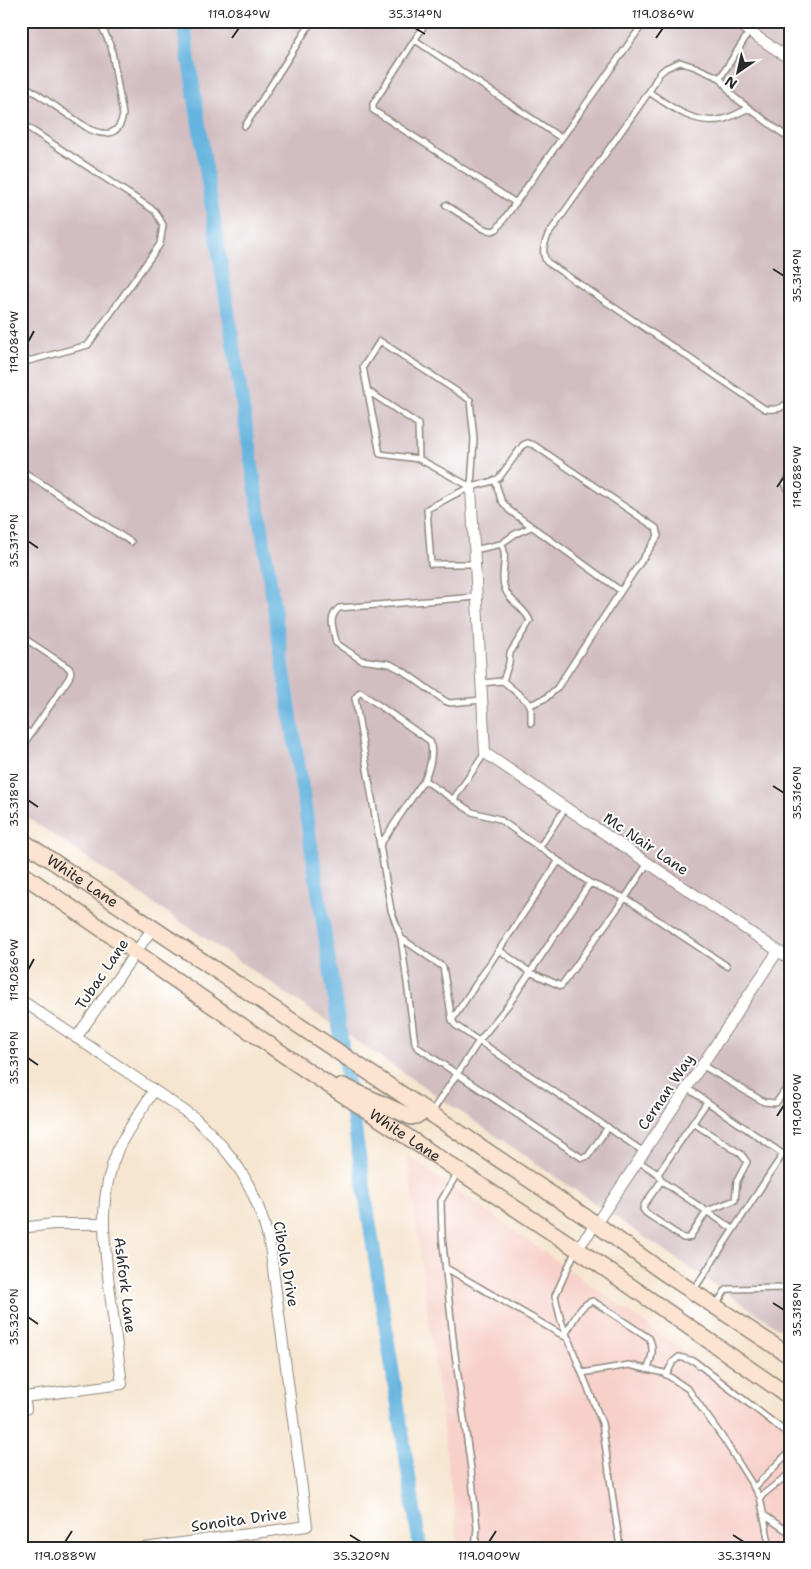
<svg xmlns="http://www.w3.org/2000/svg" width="811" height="1569" viewBox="0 0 811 1569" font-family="'Shantell Sans',sans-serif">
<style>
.built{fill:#f7d0c9}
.industrial{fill:#d2bec1}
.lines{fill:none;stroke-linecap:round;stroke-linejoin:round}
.canal{stroke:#65b4df;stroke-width:14}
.lane-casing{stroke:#90887d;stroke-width:8}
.street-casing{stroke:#90887d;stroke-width:12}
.secondary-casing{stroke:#90887d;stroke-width:18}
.lane{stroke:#fff;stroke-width:5}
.street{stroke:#fff;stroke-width:10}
.secondary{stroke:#fde4d0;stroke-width:15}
.ticks{fill:none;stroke:#2b2b2b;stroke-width:2}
.labels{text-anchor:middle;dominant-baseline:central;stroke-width:4;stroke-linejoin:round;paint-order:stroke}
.street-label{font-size:15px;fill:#2b2b2b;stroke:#fff}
.neatline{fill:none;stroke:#2b2b2b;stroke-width:2}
.ticks-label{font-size:12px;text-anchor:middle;fill:#2b2b2b}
</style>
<rect width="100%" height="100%" fill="#fff"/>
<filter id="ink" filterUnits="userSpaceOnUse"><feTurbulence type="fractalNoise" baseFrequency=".02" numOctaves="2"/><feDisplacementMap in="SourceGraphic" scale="10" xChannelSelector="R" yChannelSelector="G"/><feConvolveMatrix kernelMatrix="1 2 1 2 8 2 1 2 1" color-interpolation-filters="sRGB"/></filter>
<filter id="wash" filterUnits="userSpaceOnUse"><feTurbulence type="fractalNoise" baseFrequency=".0096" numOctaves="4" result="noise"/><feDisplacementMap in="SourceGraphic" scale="20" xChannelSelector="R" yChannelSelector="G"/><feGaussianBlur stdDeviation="1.12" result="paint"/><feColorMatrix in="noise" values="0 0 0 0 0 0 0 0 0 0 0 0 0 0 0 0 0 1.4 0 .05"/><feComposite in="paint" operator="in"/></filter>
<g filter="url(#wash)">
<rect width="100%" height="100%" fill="#f6e5cf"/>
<!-- built -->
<path class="built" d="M407,1155L790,1426V1548H459Z"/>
<!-- industrial -->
<path class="industrial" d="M21,21H790V1336L21,813Z"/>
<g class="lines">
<!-- canal -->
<path class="canal" d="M183,21L420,1548"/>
</g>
</g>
<g filter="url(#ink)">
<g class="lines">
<defs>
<path id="lane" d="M427,21L373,104V110L516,203
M630,21L640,28L645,21
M749,32L720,78L734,97L790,139
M415,40L561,138
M720,78L695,67L680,62L666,68L659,74L649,92C671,107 695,126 724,119C732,117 741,112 749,108
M21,83L89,129C107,137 119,135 123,115L111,46L99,21
M649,92L548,235C544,245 541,253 547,262L765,409C776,410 783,409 790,400
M21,123L155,211L163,225L160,244L88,345L21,363
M245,126L312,21
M446,205L484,229L492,231L497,229L640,28
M380,341L470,400L474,439L471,487L419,459L380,454L363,367Z
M368,391L418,424L419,459
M21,470L131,542
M790,477L785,483L790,493
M501,544L515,534L531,527
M474,550L501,544C509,555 500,573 504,586C508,602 525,607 530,621L510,653L509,663L503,681L481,683
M475,564H431L427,509C442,502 457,492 472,487C481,484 490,483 499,478L523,445L527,443L534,445L656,528L658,536L621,591L509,510L501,500L495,480
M477,597L339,608C327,618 334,629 336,643L361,660L390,664L403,671L445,701L450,703L482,700
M21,636L69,668L71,672L69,678L21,748
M503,681L529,703L531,708V723
M530,705L546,698L557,688L621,591
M21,728L31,734
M453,800L485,753
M380,845L424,780
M539,848L566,807
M401,938L443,967L452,1020L455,1025L644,1152
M499,950L530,972L561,986L625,898L648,863
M452,1020L558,862
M702,1065L764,1102L776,1103L790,1083
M687,1088L783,1154
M431,1113L479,1041L509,1004L590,883
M608,1127L588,1156L582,1158L417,1047L415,1043L401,938L391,910L355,698L360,692L430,741C434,754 430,768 424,780L472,812L499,819L590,883L625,898L727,966
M638,1161L658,1174L663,1182L733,1229
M458,1172L441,1201L442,1235L454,1347L471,1469L477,1528L475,1548
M658,1174L707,1102
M662,1180L644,1205L643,1209L646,1213L683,1238H687L690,1237L707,1211L735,1200L737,1181L747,1162L741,1154L693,1123
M575,1252L555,1296L561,1321L602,1423L620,1548
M446,1268L569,1339
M693,1291L781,1157L790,1149
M716,1305L725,1291L729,1289L790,1288
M566,1333C573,1322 580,1304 593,1301L649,1338C655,1349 651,1359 648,1369
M582,1373L629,1365L664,1373L688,1389L725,1441L760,1497L770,1548
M666,1375L673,1362L679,1357L694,1361L783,1430L790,1438
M754,1488L790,1451
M760,1497L790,1473
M764,1515L790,1533"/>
<path id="street" d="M734,21L790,59
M471,487L485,753L790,959
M21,1000L195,1118C237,1157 257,1190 270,1246L307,1526L144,1548
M76,1038L152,929
M21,1228L53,1224H103
M577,1249L596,1224L778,951
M26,1409L24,1397L122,1384C118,1354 114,1323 110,1293C104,1241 97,1199 118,1149C128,1128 142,1110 154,1090"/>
<g id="secondary">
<path id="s1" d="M21,840L596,1224L663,1272L790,1356"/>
<path id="s2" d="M21,873L303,1068L577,1249L790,1397"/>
<path d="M343,1086L411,1117L416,1116L425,1110"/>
</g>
</defs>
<!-- lane casing -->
<use href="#lane" class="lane-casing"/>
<!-- street casing -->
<use href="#street" class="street-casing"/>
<!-- secondary casing -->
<use href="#secondary" class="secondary-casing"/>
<!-- lane -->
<use href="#lane" class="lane"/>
<!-- street -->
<use href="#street" class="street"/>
<!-- secondary -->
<use href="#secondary" class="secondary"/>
</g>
</g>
<!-- ticks -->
<path class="ticks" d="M415,28L425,34M232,38L239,28M656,38L663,28M773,269L784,276M28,342L34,331M777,487L784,477M28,541L38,548M773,786L784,793M28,800L38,807M28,970L34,959M28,1058L38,1065M777,1116L784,1105M773,1303L784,1310M28,1317L38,1324M350,1535L361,1542M733,1535L744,1542M65,1542L72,1531M489,1542L496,1531"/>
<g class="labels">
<!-- street labels -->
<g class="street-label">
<text transform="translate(646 844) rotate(34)">Mc Nair Lane</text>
<text stroke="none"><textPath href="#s1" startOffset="74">White Lane</textPath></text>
<text transform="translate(102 974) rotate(-56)">Tubac Lane</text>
<text transform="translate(666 1092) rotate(-56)">Cernan Way</text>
<text stroke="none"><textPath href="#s2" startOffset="465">White Lane</textPath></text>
<text transform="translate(286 1264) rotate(80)">Cibola Drive</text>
<text transform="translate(125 1285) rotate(83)">Ashfork Lane</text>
<text transform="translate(239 1520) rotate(-8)">Sonoita Drive</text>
</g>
</g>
<!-- margin -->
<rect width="811" height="1569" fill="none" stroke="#fff" stroke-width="55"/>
<!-- north arrow -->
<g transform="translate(738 72) rotate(214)" stroke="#ffffff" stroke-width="4" paint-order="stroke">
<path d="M0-4L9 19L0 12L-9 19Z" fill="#2b2b2b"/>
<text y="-8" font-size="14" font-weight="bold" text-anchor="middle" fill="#2b2b2b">N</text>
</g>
<rect x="28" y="28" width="756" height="1514" class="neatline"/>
<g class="ticks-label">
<text x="239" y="18">119.084°W</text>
<text x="415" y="18">35.314°N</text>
<text x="663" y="18">119.086°W</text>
<text transform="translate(797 276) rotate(-90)" y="4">35.314°N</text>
<text transform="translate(14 342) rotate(-90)" y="4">119.084°W</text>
<text transform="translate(797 477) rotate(-90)" y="4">119.088°W</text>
<text transform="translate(14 541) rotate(-90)" y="4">35.317°N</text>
<text transform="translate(797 793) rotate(-90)" y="4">35.316°N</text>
<text transform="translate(14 800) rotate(-90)" y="4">35.318°N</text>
<text transform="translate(14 970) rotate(-90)" y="4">119.086°W</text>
<text transform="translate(14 1058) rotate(-90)" y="4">35.319°N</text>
<text transform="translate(797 1105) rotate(-90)" y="4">119.090°W</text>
<text transform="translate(797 1310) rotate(-90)" y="4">35.318°N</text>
<text transform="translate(14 1317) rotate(-90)" y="4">35.320°N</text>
<text x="65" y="1560">119.088°W</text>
<text x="361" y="1560">35.320°N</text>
<text x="489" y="1560">119.090°W</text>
<text x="744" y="1560">35.319°N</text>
</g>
</svg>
